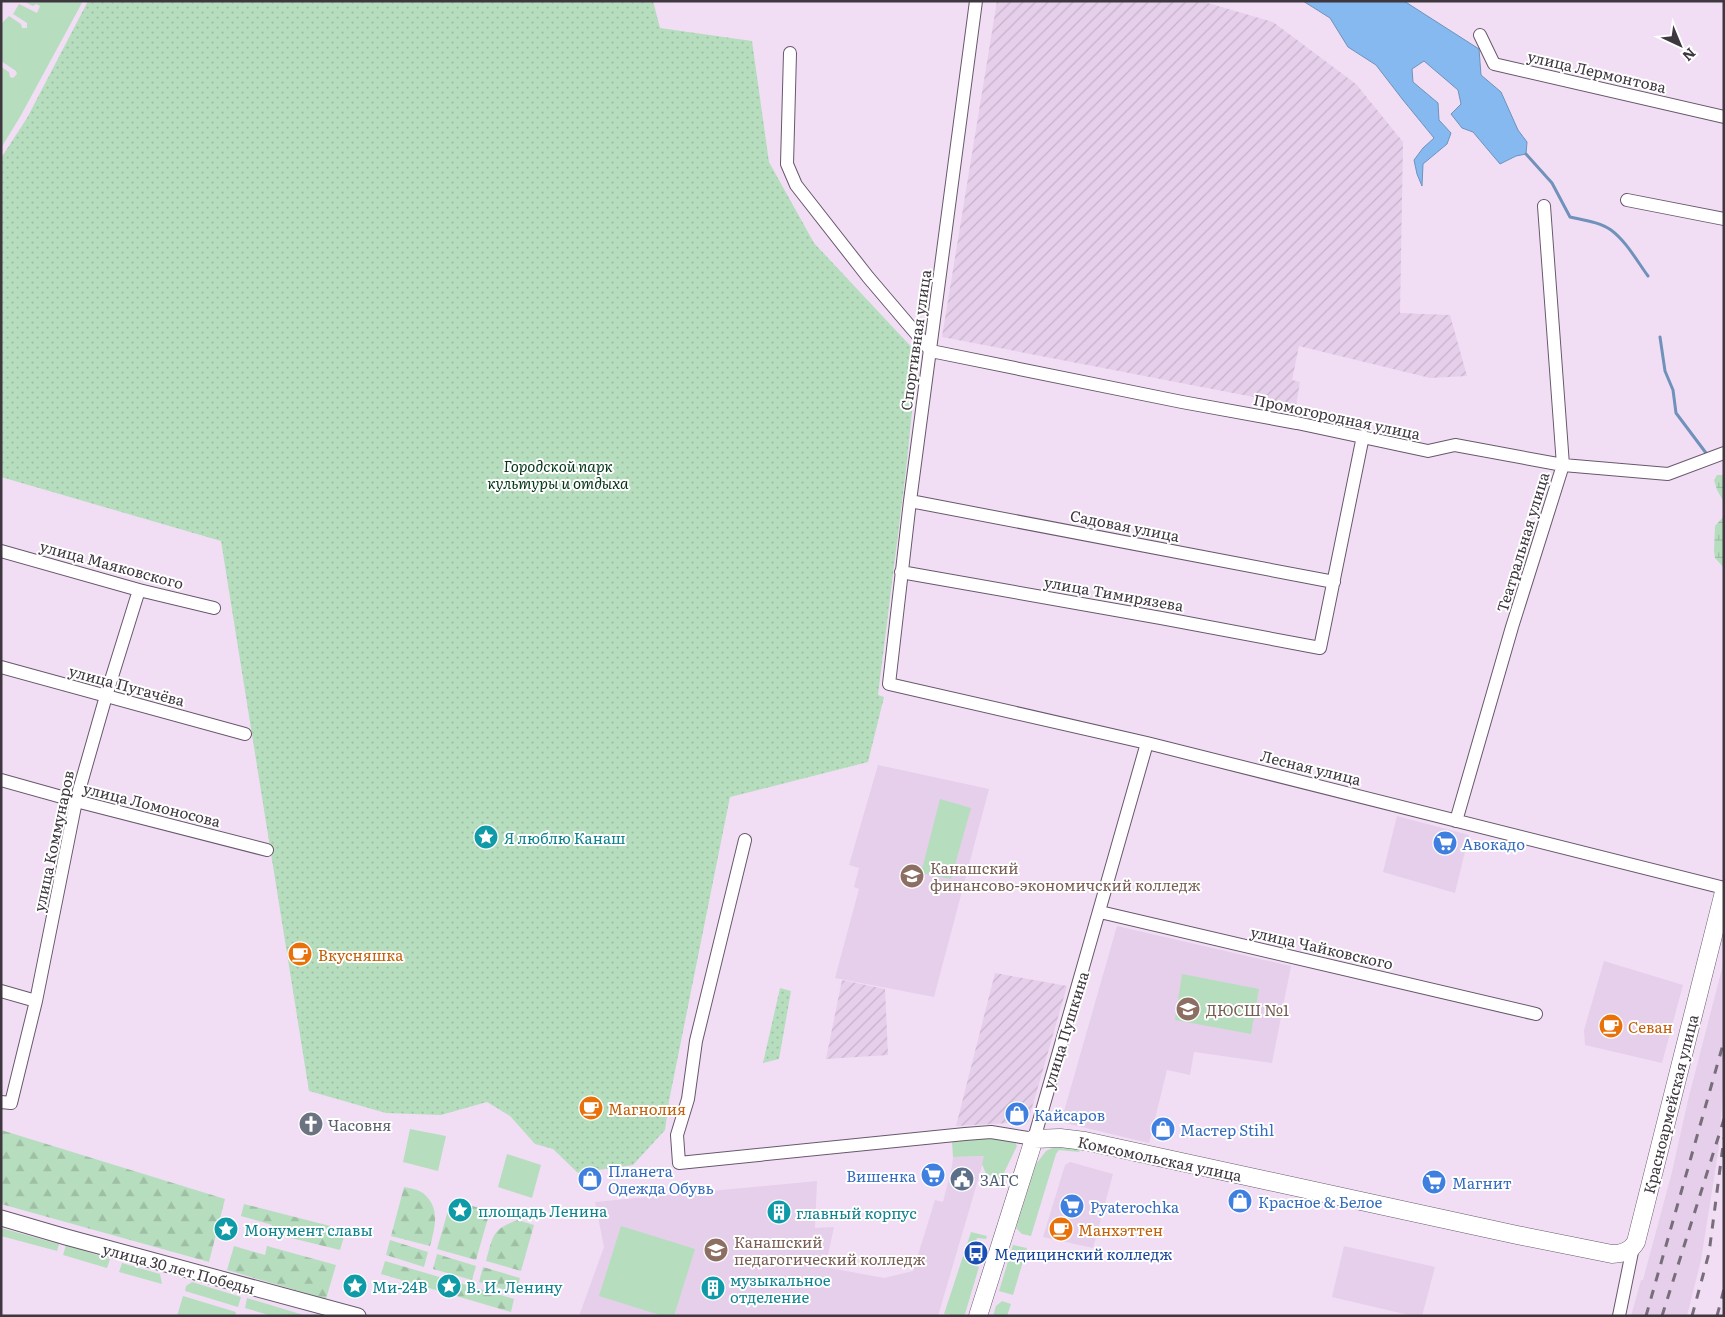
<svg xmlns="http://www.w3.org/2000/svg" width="1725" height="1317" viewBox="0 0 1725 1317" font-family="Literata,serif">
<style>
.built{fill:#e5cfea}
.industrial{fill:url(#industrial-furrows)}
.grass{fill:#b6debe}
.forest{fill:url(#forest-firs)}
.wetland{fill:url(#wetland-marsh)}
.park{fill:url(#park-dots)}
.water{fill:#85b9ef;stroke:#7092ba}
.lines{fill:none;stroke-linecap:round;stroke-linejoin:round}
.stream{stroke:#7092ba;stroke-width:3}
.minor-casing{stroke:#68586c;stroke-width:14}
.tertiary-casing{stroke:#68586c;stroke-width:17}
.secondary-casing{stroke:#68586c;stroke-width:19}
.minor{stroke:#fff;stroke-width:12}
.tertiary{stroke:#fff;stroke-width:15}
.secondary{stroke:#fff;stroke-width:18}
.rail{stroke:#786d7a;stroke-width:3;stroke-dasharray:9 9;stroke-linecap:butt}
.labels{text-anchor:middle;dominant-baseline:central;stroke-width:4;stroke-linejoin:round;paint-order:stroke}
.street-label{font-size:15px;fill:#3e373f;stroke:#fff}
.park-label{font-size:15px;font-style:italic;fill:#033516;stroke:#fff}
.culture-label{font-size:15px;fill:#0d838f;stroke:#fff;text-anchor:start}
.shop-label{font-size:15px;fill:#366cbe;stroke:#fff;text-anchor:start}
.education-label{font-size:15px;fill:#785e54;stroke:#fff;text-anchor:start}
.food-label{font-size:15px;fill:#c56008;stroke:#fff;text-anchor:start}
.worship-label{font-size:15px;fill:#5b616d;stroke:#fff;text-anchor:start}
.service-label{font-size:15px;fill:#4e5e75;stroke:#fff;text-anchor:start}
.transit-label{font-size:15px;fill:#164399;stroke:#fff;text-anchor:start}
</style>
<defs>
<pattern id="industrial-furrows" width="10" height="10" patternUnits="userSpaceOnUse" patternTransform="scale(1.25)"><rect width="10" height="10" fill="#e5cfea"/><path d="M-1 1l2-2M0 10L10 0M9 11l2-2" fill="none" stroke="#c6b2ca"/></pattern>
<pattern id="forest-firs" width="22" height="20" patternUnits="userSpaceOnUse" patternTransform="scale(1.25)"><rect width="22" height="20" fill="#b6debe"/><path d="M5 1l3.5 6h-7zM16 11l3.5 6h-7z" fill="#9ebfa4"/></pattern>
<pattern id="wetland-marsh" width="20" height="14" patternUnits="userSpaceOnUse" patternTransform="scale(1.25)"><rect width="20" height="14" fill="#b6debe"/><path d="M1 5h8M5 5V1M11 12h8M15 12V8" fill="none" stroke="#9ebfa4"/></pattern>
<pattern id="park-dots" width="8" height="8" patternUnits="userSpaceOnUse" patternTransform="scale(1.25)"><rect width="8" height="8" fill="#b6debe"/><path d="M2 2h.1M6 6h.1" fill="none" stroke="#9ebfa4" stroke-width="1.8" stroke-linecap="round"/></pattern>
</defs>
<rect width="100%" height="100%" fill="#f1def5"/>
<!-- built -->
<path class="built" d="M878,765L989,789L934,997L835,978L859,889L854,887L859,868L849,865Z
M1397,816L1469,835L1455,893L1383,872Z
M1117,926L1291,966L1272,1063L1194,1052L1190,1075L1167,1070L1149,1143L1061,1122Z
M1604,961L1683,985L1662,1063L1585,1045L1584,1030Z
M1724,961V1070L1719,1147L1701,1260L1687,1316H1631L1641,1280H1643L1672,1172L1688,1100Z
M985,1156L938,1316H579L604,1247L595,1202L817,1181L815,1228L834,1227L828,1255L821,1254L819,1266L884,1278L913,1271L935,1200L943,1202L952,1166L953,1157Z
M1070,1162L1113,1174L1093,1248L1043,1237L1065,1165Z
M1344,1246L1435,1267L1422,1316H1413L1332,1297Z"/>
<!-- industrial -->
<path class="industrial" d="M997,1H1201L1273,22L1356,84L1403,142L1400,313L1450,315L1467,376L1430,378L1299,346L1292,380L1300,382L1296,405L942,337Z
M995,973L1067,986L1028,1122L956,1126Z
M842,980L885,989L888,1055L826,1059Z"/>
<!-- grass -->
<path class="grass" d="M23,1H83L20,117L1,148V67L9,72L10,77L13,78L17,74L16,71L1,61V24L9,16L21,24L22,28H27V23L13,14L19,4L37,13L40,6L36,4L33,6Z
M940,799L971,808L951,879L921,873Z
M1182,974L1259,989L1251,1034L1175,1020Z
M410,1129L446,1136L438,1171L403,1162Z
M1012,1136L1017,1146L1001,1179L986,1174L982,1164L984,1156L953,1157L952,1142Z
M1058,1145L1081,1148L1079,1152L1059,1150L1056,1154L1031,1236L1022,1234L1016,1228L1036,1164L1046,1151Z
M507,1154L541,1165L532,1198L498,1187Z
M621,1226L695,1249L674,1316H663L599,1296Z
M1,1228L59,1244L57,1251L1,1236Z
M971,1232L987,1236L986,1239L977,1238L968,1263L979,1267L965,1314L959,1316L944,1314Z
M66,1245L110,1259L107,1268L63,1255Z
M1013,1245L1027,1248L1013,1295L999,1291Z
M122,1263L160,1274L162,1284L119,1272Z
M192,1282L241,1297L238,1307L185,1291L186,1286Z
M183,1296L236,1312L235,1316H177Z
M247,1298L307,1316H272L245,1308Z
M1002,1301L1011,1304L1007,1316H993L996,1306Z"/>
<!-- forest -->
<path class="forest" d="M1,1130L225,1199L209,1262L1,1204Z
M404,1187C410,1188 419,1190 423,1193C441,1208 435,1227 430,1246L391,1236Z
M451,1200L490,1211L476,1260L437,1249Z
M244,1204L346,1230L340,1250L271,1233L272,1225L241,1216Z
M518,1220L534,1225L521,1271L486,1261C493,1236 492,1229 518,1220Z
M390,1240L428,1252L424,1267L386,1255Z
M234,1246L265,1255L267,1246L336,1265L326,1299L227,1270Z
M437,1254L476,1266L472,1280L433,1269Z
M385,1261L514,1299L511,1312L381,1274Z
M483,1267L520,1278L516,1293L479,1282Z"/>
<!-- wetland -->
<path class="wetland" d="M1717,475H1724V502L1717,490L1714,480Z
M1724,516V568L1715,558L1714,551L1715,526Z"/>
<!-- park -->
<path class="park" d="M88,1H653L660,28L752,41L769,162L814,243L918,354L906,470L878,695L884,697L868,762L730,797L669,1101L665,1130L633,1165L578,1173L553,1149L535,1144L510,1116L487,1102L441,1115L386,1113L309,1091L221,541L1,477V158L27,118Z
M780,988L791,991L779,1059L763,1063Z"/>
<!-- water -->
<path class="water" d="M1303,1H1404L1479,49L1481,75L1501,92L1518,130L1527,142L1526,154L1516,156L1500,164L1473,132L1462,128L1451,114L1461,104L1458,90L1424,61L1412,69L1413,82L1438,103L1439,120L1451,133L1447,144L1423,164L1422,186L1417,174L1414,160L1423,148L1434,138L1403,100L1376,65L1348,47L1330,18Z"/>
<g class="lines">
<!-- stream -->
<path class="stream" d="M1526,154L1552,183L1570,217C1583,220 1600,222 1611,230C1626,241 1637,261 1648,276
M1660,337L1665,371L1673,390L1676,413L1706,453"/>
<defs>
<path id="minor" d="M976,1L910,501L889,684L1147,743L1724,888
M1480,35L1494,64L1724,117
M790,53L787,164L796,185L868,277L931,351L1182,402L1297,423L1428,451L1455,445L1563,465L1668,474L1724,453
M1627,200L1724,219
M910,501L1334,582
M1,551L139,590L214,608
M901,572L1161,618L1320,648L1363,436
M1,667L245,734
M1,780L76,801L267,850
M1456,821L1512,627L1563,465L1544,206
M745,840L696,1041L688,1099L677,1135L679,1163L965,1134L991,1132L1034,1139L1147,743
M1100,912L1536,1014
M1,991L36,1001
M1,1102L11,1103L36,1001L76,801L106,696L139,590
M1619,1316L1633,1247"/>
<path id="tertiary" d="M1,1218L66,1237L358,1316"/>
<path id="secondary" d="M978,1316L1034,1139L1060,1138L1085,1141L1517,1235L1612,1254C1622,1254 1631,1251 1636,1242L1724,892"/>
</defs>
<!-- minor casing -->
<use href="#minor" class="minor-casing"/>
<!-- tertiary casing -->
<use href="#tertiary" class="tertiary-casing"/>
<!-- secondary casing -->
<use href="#secondary" class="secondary-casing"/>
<!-- minor -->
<use href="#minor" class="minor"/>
<!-- tertiary -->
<use href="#tertiary" class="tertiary"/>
<!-- secondary -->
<use href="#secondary" class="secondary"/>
<!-- rail -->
<path class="rail" d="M1646,1316L1724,1041
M1662,1316L1724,1119
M1692,1316L1709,1253L1724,1138
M1717,1316L1724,1289"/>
</g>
<!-- icons -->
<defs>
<symbol id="sight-disc" viewBox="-11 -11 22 22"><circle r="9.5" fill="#0f9aa8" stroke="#fff"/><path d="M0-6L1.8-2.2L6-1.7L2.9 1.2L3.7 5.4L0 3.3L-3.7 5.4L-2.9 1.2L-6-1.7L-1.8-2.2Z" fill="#fff"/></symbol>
<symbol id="supermarket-disc" viewBox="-11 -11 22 22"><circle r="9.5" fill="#3f7fe0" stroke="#fff"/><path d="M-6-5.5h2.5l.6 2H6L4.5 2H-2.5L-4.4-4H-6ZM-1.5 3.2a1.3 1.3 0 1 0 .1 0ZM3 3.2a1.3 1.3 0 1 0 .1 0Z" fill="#fff"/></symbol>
<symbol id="university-disc" viewBox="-11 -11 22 22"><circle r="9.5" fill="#8d6e63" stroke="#fff"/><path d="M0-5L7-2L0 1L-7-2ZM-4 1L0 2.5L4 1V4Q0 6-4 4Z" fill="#fff"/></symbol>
<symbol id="cafe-disc" viewBox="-11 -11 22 22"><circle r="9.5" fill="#e8710a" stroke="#fff"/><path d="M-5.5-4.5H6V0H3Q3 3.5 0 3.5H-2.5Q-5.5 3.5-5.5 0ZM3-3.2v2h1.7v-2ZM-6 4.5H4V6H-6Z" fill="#fff"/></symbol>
<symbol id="school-disc" viewBox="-11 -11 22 22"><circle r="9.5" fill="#8d6e63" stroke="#fff"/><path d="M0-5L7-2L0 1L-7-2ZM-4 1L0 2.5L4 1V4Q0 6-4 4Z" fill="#fff"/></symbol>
<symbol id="shop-disc" viewBox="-11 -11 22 22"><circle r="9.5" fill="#3f7fe0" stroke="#fff"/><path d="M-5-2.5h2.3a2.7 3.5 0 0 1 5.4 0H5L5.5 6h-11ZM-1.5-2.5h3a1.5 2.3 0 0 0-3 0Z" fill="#fff"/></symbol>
<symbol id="church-disc" viewBox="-11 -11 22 22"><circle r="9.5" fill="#6b7280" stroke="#fff"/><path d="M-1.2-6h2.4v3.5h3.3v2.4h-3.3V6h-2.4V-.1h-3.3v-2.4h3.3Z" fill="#fff"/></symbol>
<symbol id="civic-disc" viewBox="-11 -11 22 22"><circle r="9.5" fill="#5c6f8a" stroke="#fff"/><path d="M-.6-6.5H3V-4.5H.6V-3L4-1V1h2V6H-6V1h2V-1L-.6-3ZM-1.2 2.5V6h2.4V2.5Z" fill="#fff"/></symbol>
<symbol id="building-disc" viewBox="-11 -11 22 22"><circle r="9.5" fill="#0f9aa8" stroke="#fff"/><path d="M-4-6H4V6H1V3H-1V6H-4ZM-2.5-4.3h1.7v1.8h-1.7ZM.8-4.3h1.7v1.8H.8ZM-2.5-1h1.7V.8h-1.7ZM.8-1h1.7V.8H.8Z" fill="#fff"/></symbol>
<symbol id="bus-disc" viewBox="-11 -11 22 22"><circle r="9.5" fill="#1a4fb4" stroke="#fff"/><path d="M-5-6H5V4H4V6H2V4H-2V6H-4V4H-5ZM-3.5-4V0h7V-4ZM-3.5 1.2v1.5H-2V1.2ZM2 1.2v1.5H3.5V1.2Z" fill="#fff"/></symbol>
</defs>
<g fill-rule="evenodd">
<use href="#sight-disc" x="472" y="823" width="28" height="28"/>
<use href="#supermarket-disc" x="1431" y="829" width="28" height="28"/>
<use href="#university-disc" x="898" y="862" width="28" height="28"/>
<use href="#cafe-disc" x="286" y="940" width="28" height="28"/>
<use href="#school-disc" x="1174" y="995" width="28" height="28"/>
<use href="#cafe-disc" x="1597" y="1012" width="28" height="28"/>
<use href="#cafe-disc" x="577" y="1094" width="28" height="28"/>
<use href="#shop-disc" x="1003" y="1100" width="28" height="28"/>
<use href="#church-disc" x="297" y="1110" width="28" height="28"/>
<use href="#shop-disc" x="1149" y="1115" width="28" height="28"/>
<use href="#supermarket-disc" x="919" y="1161" width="28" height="28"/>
<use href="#shop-disc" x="576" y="1165" width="28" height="28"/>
<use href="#civic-disc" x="948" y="1165" width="28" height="28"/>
<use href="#supermarket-disc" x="1420" y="1168" width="28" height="28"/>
<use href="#shop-disc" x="1226" y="1187" width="28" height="28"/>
<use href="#supermarket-disc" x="1058" y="1192" width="28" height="28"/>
<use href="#sight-disc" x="446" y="1196" width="28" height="28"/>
<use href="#building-disc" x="765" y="1198" width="28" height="28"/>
<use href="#sight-disc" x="212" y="1215" width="28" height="28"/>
<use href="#cafe-disc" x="1047" y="1215" width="28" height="28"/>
<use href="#university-disc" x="702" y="1236" width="28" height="28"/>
<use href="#bus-disc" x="962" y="1239" width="28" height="28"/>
<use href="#sight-disc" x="341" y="1272" width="28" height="28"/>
<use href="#sight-disc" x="435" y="1272" width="28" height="28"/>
<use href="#building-disc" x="699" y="1274" width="28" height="28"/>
</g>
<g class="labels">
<!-- street labels -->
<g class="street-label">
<text transform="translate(1597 71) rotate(13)">улица Лермонтова</text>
<text transform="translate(915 340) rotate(-82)">Спортивная улица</text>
<text transform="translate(1337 416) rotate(12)">Промогородная улица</text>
<text transform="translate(1125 525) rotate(11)">Садовая улица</text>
<text transform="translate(1522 542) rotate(-73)">Театральная улица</text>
<text transform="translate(112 564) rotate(15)">улица Маяковского</text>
<text transform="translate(1114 593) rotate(10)">улица Тимирязева</text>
<text transform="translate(127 685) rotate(15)">улица Пугачёва</text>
<text transform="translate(1311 767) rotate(14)">Лесная улица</text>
<text transform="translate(152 804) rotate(14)">улица Ломоносова</text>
<text transform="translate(53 841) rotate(-78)">улица Коммунаров</text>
<text transform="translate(1322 947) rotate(13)">улица Чайковского</text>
<text transform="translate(1065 1030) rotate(-73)">улица Пушкина</text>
<text transform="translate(1670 1104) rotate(-76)">Красноармейская улица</text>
<text transform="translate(1160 1158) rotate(12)">Комсомольская улица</text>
<text transform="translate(179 1268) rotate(15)">улица 30 лет Победы</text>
</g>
<!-- park labels -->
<g class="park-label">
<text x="558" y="465">Городской парк<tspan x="558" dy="17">культуры и отдыха</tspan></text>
</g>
<!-- culture labels -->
<g class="culture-label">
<text x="504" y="837">Я люблю Канаш</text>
<text x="478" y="1210">площадь Ленина</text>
<text x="796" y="1212">главный корпус</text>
<text x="244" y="1229">Монумент славы</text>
<text x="730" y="1279">музыкальное<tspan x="730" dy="17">отделение</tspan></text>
<text x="372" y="1286">Ми-24В</text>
<text x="466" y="1286">В. И. Ленину</text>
</g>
<!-- shop labels -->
<g class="shop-label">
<text x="1462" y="843">Авокадо</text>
<text x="1034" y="1114">Кайсаров</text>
<text x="1180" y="1129">Мастер Stihl</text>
<text x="608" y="1170">Планета<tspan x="608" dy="17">Одежда Обувь</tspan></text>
<text x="916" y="1175" text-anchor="end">Вишенка</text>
<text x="1452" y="1182">Магнит</text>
<text x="1258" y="1201">Красное &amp; Белое</text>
<text x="1090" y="1206">Pyaterochka</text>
</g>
<!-- education labels -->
<g class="education-label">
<text x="930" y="867">Канашский<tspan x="930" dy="17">финансово-экономичский колледж</tspan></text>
<text x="1206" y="1009">ДЮСШ №1</text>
<text x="734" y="1241">Канашский<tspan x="734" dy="17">педагогический колледж</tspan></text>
</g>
<!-- food labels -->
<g class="food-label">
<text x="318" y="954">Вкусняшка</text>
<text x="1628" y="1026">Севан</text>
<text x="608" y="1108">Магнолия</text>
<text x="1078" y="1229">Манхэттен</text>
</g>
<!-- worship labels -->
<g class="worship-label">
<text x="328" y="1124">Часовня</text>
</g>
<!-- service labels -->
<g class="service-label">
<text x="980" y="1179">ЗАГС</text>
</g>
<!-- transit labels -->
<g class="transit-label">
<text x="994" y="1253">Медицинский колледж</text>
</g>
</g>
<!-- border -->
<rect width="1725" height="1317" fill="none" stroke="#3e373f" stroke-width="5"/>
<!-- north arrow -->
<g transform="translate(1680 45) rotate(136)" stroke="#ffffff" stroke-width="4" paint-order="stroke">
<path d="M0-4L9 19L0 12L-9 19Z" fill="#3e373f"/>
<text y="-8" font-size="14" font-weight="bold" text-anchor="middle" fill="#3e373f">N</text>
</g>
</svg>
